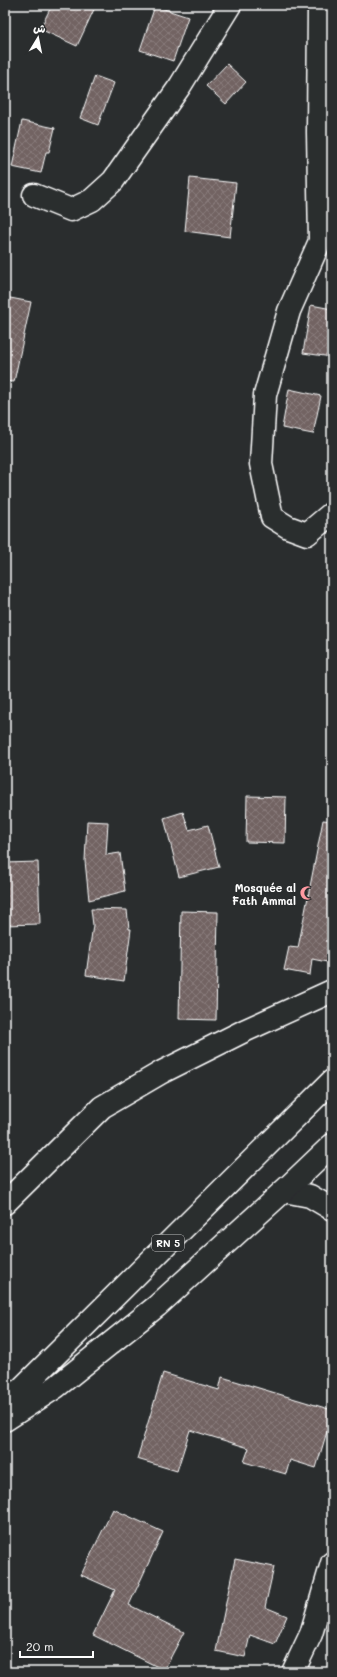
<svg xmlns="http://www.w3.org/2000/svg" width="337" height="1677" viewBox="0 0 337 1677" font-family="Mali,'Playpen Sans Arabic',sans-serif">
<style>
.building{fill:url(#building-cross-hatch);stroke:#fff}
.lines{fill:none;stroke-linecap:round;stroke-linejoin:round}
.minor-casing{stroke:#fff;stroke-width:25}
.trunk-casing{stroke:#fff;stroke-width:25}
.minor{stroke:#2a2d2e;stroke-width:22}
.trunk{stroke:#2a2d2e;stroke-width:22}
.labels{text-anchor:middle;dominant-baseline:central;stroke-width:3.5;stroke-linejoin:round;paint-order:stroke}
.shield{fill:#2a2d2e;stroke:#bfc0c0;stroke-width:1}
.shield-label{font-size:10px;font-weight:bold;fill:#fff}
.poi-label{font-size:11px;font-weight:bold;fill:#fff;stroke:#2a2d2e;text-anchor:end}
</style>
<defs>
<pattern id="building-cross-hatch" width="8" height="8" patternUnits="userSpaceOnUse"><rect width="8" height="8" fill="#726362"/><path d="M0 0l8 8M0 8l8-8" fill="none" stroke="#877a7a"/></pattern>
</defs>
<rect width="100%" height="100%" fill="#2a2d2e"/>
<filter id="ink" filterUnits="userSpaceOnUse"><feTurbulence type="fractalNoise" baseFrequency=".025" numOctaves="2"/><feDisplacementMap in="SourceGraphic" scale="8" xChannelSelector="R" yChannelSelector="G"/><feConvolveMatrix kernelMatrix="1 2 1 2 8 2 1 2 1" color-interpolation-filters="sRGB"/></filter>
<g filter="url(#ink)">
<!-- building -->
<path class="building" d="M52,5H96L77,46L40,29Z
M155,6L188,17L173,61L140,50Z
M227,64L246,82L226,104L206,86Z
M95,76L114,83L98,125L80,118Z
M22,121L55,128L49,152H46L41,173L12,167Z
M190,178L236,183L230,237L185,231Z
M5,297L31,302L14,382L5,381Z
M311,305L332,309V357L303,353Z
M289,389L321,396L313,434L282,428Z
M247,796L286,797L285,843L246,842Z
M183,812L189,830L208,825L219,867L179,877L164,818Z
M323,820L332,821V963L312,959L310,975L284,970L289,947L298,948Z
M87,821L108,822L106,855L120,853L125,891L89,900L85,861Z
M38,862L40,924L5,925V863Z
M91,909L127,910L129,929H131L124,981L86,975L93,925Z
M181,911L218,912L216,1020L179,1019Z
M163,1373L219,1390L222,1377L332,1410V1415L316,1468L290,1460L286,1474L244,1462L249,1448L190,1430L177,1471L137,1459Z
M113,1509L163,1532L129,1605L184,1632L164,1670L93,1635L115,1590L81,1575Z
M235,1559L274,1567L265,1607L287,1616L275,1644L250,1635L245,1657L216,1651Z"/>
<g class="lines">
<defs>
<path id="minor" d="M319,5L318,132L320,241L289,311L265,395L261,464L272,517L288,527L307,534L332,513
M34,195L71,210L92,200L113,181L180,86L230,5
M284,1191L310,1196L332,1209
M5,1203L102,1107L162,1072L244,1031L332,991
M293,1672L311,1634L332,1563"/>
<path id="trunk" d="M5,1405L332,1081
M5,1420L56,1387L157,1306L289,1186L332,1145"/>
</defs>
<!-- minor casing -->
<use href="#minor" class="minor-casing"/>
<!-- trunk casing -->
<use href="#trunk" class="trunk-casing"/>
<!-- minor -->
<use href="#minor" class="minor"/>
<!-- trunk -->
<use href="#trunk" class="trunk"/>
</g>
</g>
<!-- icons -->
<defs>
<symbol id="mosque-bare" viewBox="-9 -9 18 18"><path d="M3.5-4.9A6 6 0 1 0 3.5 4.9A5 5 0 1 1 3.5-4.9Z" fill="#ff9aa2" stroke="#2a2d2e" stroke-width="2.5" paint-order="stroke"/></symbol>
</defs>
<g fill-rule="evenodd">
<use href="#mosque-bare" x="297" y="883" width="20" height="20"/>
</g>
<g class="labels">
<!-- shield labels -->
<rect class="shield" x="152" y="1235" width="32" height="16" rx="3"/>
<g class="shield-label">
<text x="168" y="1243">RN 5</text>
</g>
<!-- poi labels -->
<g class="poi-label">
<text x="296" y="887">Mosquée al<tspan x="296" dy="13">Fath Ammal</tspan></text>
</g>
</g>
<!-- margin -->
<rect width="337" height="1677" fill="none" stroke="#2a2d2e" stroke-width="20"/>
<rect x="10" y="10" width="317" height="1657" fill="none" stroke="#fff" stroke-width="1.5" filter="url(#ink)"/>
<!-- north arrow -->
<g transform="translate(38 38) rotate(10)" stroke="#2a2d2e" stroke-width="3" paint-order="stroke">
<path d="M0-3L7 15L0 10L-7 15Z" fill="#ffffff"/>
<text y="-6" font-size="11" font-weight="bold" text-anchor="middle" fill="#ffffff">ش</text>
</g>
<!-- scale -->
<path d="M20 1651v6h73v-6" fill="none" stroke="#ffffff" stroke-width="2"/>
<text x="26" y="1651" font-size="12" fill="#ffffff" stroke="#2a2d2e" stroke-width="3" paint-order="stroke">20 m</text>
</svg>
